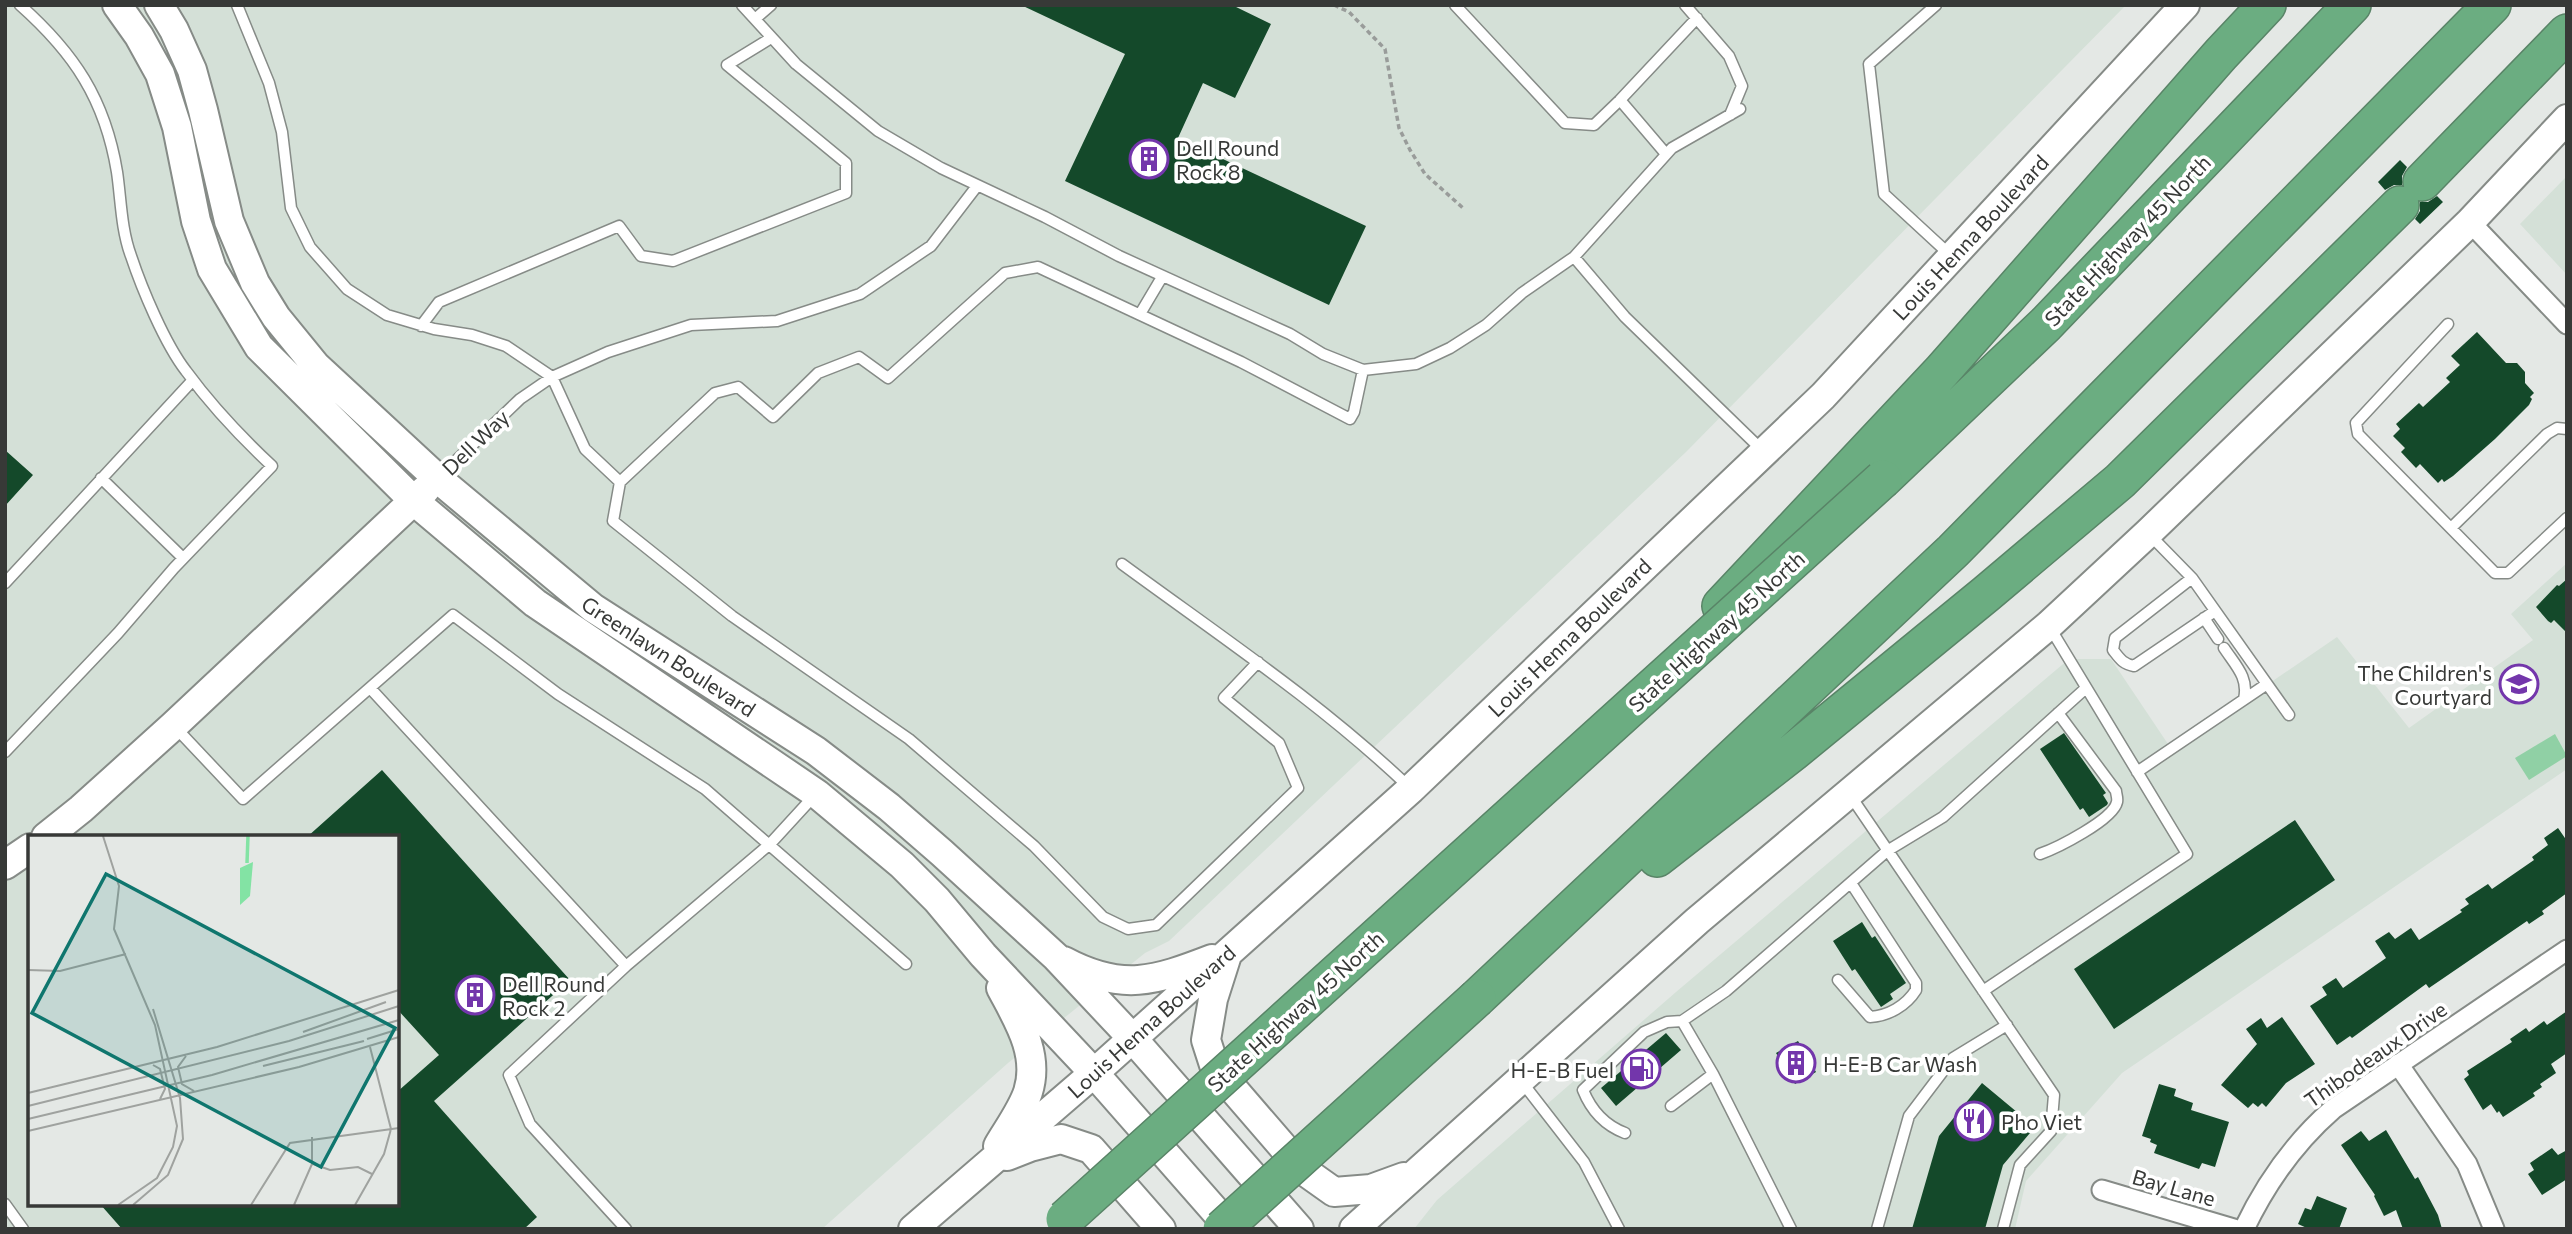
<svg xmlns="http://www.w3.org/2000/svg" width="2572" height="1234" viewBox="0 0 2572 1234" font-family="Commissioner,sans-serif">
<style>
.built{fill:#d4e0d7;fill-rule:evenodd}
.green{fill:#90d0a5}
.building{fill:#14492a}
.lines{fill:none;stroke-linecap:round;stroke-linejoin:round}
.lane-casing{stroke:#868b87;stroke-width:13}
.street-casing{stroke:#868b87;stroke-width:23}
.secondary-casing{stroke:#868b87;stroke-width:32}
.highway-casing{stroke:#598467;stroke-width:40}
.path{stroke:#999c9a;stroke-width:3.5;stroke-dasharray:5 3.5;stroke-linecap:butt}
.lane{stroke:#fff;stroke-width:10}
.street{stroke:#fff;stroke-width:19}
.secondary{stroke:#fff;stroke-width:28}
.highway{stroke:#6bad81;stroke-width:37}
.highway-bridge-casing{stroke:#598467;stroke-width:40;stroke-linecap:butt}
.highway-bridge{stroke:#6bad81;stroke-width:37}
.labels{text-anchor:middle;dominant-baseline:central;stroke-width:7;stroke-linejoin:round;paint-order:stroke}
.poi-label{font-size:21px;fill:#373937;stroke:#fff;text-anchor:start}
.street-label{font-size:21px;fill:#373937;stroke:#fff}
.inset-river{fill:none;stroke:#83e3a4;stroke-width:3.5}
.inset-road{fill:none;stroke:#9fa29f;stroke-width:2}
.view{fill:#0f766e;fill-opacity:0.15;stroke:#0f766e;stroke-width:3.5}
.inset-edge{fill:none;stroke:#373937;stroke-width:3.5}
</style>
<rect width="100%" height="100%" fill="#e4e8e5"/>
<!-- built -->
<path class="built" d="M5,5H2126L1686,452L1169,941L1145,953L1008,1063L822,1229H5ZM30,837H397V1204H30Z
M2567,176V275L2520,224Z
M2567,563V769L2122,1073L2026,1181L2015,1229H1414L1437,1200L1676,992L2069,659H2111L2172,750L2337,637L2409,728L2533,640L2511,614Z"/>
<!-- green -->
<path class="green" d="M2555,734L2567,756L2529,780L2515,758Z"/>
<!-- building -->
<path class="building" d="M1021,5H1232L1271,24L1235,98L1203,83L1178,138L1366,226L1329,305L1065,181L1125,54Z
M2400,160L2407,167L2402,176V185H2394L2385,190L2378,182Z
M2437,196L2443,202L2420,224L2415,219L2420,211V202H2428Z
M2477,332L2506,363H2517L2525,372V383L2534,393L2530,397L2532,399L2529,405L2495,439L2453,476L2444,482L2442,479L2438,483L2420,464L2416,468L2401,452L2405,448L2393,436L2400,429L2396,424L2419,403L2423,407L2450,382L2446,378L2460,365L2451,356Z
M5,450L33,475L5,506Z
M2567,579V633L2554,620L2551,623L2548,621L2536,607L2557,585L2559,586Z
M2064,733L2106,793L2103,795L2108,803L2107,805L2089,817L2083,808L2080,810L2040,749Z
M382,770L570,980L434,1101L537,1217L524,1229H122L100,1204H397V1092L439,1055L397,1009V837H307Z
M2295,820L2335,880L2114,1029L2074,969Z
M2558,828L2567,841V893L2542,911L2544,914L2529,924L2527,921L2429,988L2426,984L2352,1038L2350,1036L2337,1045L2310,1006L2327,995L2322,987L2336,978L2343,988L2386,958L2375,941L2389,932L2395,939L2411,928L2419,940L2462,912L2460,910L2469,904L2465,899L2488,884L2492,889L2534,860L2532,857L2548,845L2544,838Z
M1862,922L1872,938L1875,936L1906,983L1890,994L1893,999L1881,1007L1855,969L1852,971L1833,941Z
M2567,1011V1053L2551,1064L2556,1073L2540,1084L2542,1087L2533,1093L2535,1096L2503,1117L2499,1111L2497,1113L2491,1104L2483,1110L2464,1079L2469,1075L2467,1071L2512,1042L2510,1039L2526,1028L2529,1032L2544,1021L2547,1025Z
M2282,1017L2315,1064L2286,1083L2266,1107L2262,1103L2258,1107L2253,1103L2248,1108L2221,1085L2257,1044L2246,1029L2261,1018L2267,1028Z
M1666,1033L1681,1050L1616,1106L1601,1088Z
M1798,1041L1816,1072L1795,1084L1776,1053Z
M1982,1083L2035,1127L2003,1165L1985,1229H1912L1939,1136Z
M2159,1084L2176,1089L2174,1096L2193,1103L2191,1110L2229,1122L2215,1167L2202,1163L2199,1169L2154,1153L2157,1145L2150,1142L2151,1139L2142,1136Z
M2386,1130L2415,1179L2418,1177L2438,1215L2442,1229H2403L2396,1210L2384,1216L2374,1196L2375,1195L2341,1145L2361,1131L2369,1141Z
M2552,1148L2558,1155L2567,1150V1179L2542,1195L2528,1174L2534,1170L2530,1163Z
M2317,1196L2347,1208L2339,1229H2309L2298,1224L2305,1208L2311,1210Z"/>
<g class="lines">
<defs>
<path id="lane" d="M237,5L269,83L282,132L291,208L310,247L347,289L387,315L434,329L472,335L506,346L552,377L585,449L620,482L715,393L738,387L773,417L818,373L859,357L888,378L1005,273L1038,267L1241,362L1350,419L1354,412L1363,370
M742,5L796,64L878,131L941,168L1045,217L1119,256L1290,334L1323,354L1363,370L1416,364L1450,348L1486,325L1522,293L1574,257L1672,148L1740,109
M1455,5L1565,123L1594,125L1620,100L1666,154
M1685,5L1729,56L1742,86L1730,115
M1936,5L1869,64L1884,194L1949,254
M755,19L771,5
M1620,100L1697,18
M1574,257L1625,317L1763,451
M1140,314L1162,277
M2448,324L2356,423L2358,434L2495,573H2508L2567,518
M421,326L439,302L619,226L641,256L673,261L846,193V163L727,65L771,38
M101,478L183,558
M438,478L520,399L552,377L608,352L691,325L777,321L860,294L931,246L977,186
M620,482L613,521L732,616L909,739L1034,846L1103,917L1128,929L1156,925L1298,788L1279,743L1224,698L1258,662
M2451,528L2547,434L2557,428L2567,429
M2149,534L2192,578L2289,715
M1122,564C1220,636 1321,703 1409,787
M2192,578L2115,638L2113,650C2120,659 2123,664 2134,666L2215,611
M5,583L193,380
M2204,618L2218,639
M2224,648C2236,666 2249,678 2244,699
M370,688L626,966
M175,727L243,799L453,615L558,694L705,789L906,964
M5,752L118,633L174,568L272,466C241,437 211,405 186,371C165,344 142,289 131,256C121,229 121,199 117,172C105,99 74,53 20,5
M2137,772L2267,684
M1850,795L2054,1095L2051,1131L2020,1165L2003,1229
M2040,854C2057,848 2113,820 2117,802C2118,798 2116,794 2116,791L2058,713
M1838,980L1870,1017C1888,1016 1906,1006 1916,990V983L1851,883
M1983,991L2187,854L2049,626
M1682,1021L1713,1074L1791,1229
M1522,1082L1584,1162L1619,1229
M1671,1106L1713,1074
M1625,1133C1604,1125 1591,1110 1583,1090L1644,1032L1667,1022L1682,1021L1726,991L1887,851L1943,817L2086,688
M5,1204L23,1229
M626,1229L530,1124L509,1075L626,966L770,844L814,796
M1877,1229L1909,1116L1953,1058L2007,1025"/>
<path id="street" d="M2470,222L2567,324
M2398,1064L2467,1164L2494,1229
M2102,1190L2234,1229
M2244,1229C2266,1183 2295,1142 2333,1109L2567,950"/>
<path id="secondary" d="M117,5L139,36L160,74L177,127L196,221L212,269L259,347L414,501L535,603L817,794L902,865L937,900L983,955L1094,1073L1231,1229
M159,5L174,30L192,70L203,110L229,221L255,283L276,317L316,366L437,478L593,608L816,751L889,807L942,853L1056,957L1133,1039L1299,1229
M46,837L81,809L173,726L425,490
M5,865L30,848
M1227,955L1213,999L1206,1040L1215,1068L1303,1170L1334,1192L1371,1189L1404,1177
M1064,961C1122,992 1155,981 1212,959
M998,1146C1008,1129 1022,1110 1028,1092C1040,1054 1018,1020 1001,988
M1007,1156L1030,1147L1061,1139L1091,1149L1161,1229
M913,1229L1094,1073L1411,789L1823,396L2185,5
M1354,1229L1697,921L2049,625L2148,533L2470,222L2567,119"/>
<path id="highway" d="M2422,182L2567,33
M1883,479L2046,324L2352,5
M1721,606L1942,371L2221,54L2267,5
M1657,858L1793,752L1986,594L2120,481L2400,205
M1477,998L1953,551L2492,5"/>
</defs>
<!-- lane casing -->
<use href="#lane" class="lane-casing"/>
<!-- street casing -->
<use href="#street" class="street-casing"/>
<!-- secondary casing -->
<use href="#secondary" class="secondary-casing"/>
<!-- highway casing -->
<use href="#highway" class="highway-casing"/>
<!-- path -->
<path class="path" d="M1334,5L1349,12L1385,49L1399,128L1410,150L1425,174L1463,208"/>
<!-- lane -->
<use href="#lane" class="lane"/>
<!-- street -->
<use href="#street" class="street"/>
<!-- secondary -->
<use href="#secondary" class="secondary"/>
<!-- highway -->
<use href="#highway" class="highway"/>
<defs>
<path id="highway-bridge" d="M1065,1219L1883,479
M1222,1229L1477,998"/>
</defs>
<!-- highway-bridge casing -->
<use href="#highway-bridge" class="highway-bridge-casing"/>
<!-- highway-bridge -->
<use href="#highway-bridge" class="highway-bridge"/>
</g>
<!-- icons -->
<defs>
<symbol id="building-ring" viewBox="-11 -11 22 22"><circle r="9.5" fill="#fff" stroke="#7336ab" stroke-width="1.5"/><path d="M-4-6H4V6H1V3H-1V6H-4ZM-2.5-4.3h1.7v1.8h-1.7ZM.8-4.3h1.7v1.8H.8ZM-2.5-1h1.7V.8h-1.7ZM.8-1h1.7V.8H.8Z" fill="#7336ab"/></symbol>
<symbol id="school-ring" viewBox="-11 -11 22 22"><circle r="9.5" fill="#fff" stroke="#7336ab" stroke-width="1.5"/><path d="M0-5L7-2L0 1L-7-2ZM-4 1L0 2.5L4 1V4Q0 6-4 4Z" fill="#7336ab"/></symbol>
<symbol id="fuel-ring" viewBox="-11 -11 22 22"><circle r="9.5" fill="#fff" stroke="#7336ab" stroke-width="1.5"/><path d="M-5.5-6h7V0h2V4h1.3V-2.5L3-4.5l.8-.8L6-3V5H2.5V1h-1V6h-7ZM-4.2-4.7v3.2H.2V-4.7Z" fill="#7336ab"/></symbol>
<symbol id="restaurant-ring" viewBox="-11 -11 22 22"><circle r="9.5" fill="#fff" stroke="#7336ab" stroke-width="1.5"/><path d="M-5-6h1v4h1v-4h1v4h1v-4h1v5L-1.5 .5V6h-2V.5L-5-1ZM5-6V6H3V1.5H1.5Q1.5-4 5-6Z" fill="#7336ab"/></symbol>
</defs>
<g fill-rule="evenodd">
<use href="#building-ring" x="1127" y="137" width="44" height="44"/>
<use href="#school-ring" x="2497" y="662" width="44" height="44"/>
<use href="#building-ring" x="453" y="973" width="44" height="44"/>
<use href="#building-ring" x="1774" y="1041" width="44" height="44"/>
<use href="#fuel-ring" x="1619" y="1047" width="44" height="44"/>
<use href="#restaurant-ring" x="1952" y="1099" width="44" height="44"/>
</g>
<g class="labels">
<!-- poi labels -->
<g class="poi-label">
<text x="1176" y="147">Dell Round<tspan x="1176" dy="24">Rock 8</tspan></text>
<text x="2492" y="672" text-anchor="end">The Children's<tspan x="2492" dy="24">Courtyard</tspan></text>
<text x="502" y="983">Dell Round<tspan x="502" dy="24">Rock 2</tspan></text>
<text x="1823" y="1063">H-E-B Car Wash</text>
<text x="1614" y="1069" text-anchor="end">H-E-B Fuel</text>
<text x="2001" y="1121">Pho Viet</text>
</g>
<!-- street labels -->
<g class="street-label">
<text transform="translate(1970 237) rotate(-47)">Louis Henna Boulevard</text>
<text transform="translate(2127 240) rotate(-46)">State Highway 45 North</text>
<text transform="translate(475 442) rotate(-44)">Dell Way</text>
<text transform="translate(1716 631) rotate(-42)">State Highway 45 North</text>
<text transform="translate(1569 637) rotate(-44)">Louis Henna Boulevard</text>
<text transform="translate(669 656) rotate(33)">Greenlawn Boulevard</text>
<text transform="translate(1295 1011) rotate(-42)">State Highway 45 North</text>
<text transform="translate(1151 1021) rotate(-42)">Louis Henna Boulevard</text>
<text transform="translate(2375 1054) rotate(-35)">Thibodeaux Drive</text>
<text transform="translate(2174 1187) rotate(16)">Bay Lane</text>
</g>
</g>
<!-- overview -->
<g transform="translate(28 835)">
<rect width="371" height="371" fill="#e4e8e5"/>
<path d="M225,27L222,61L212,70V33Z" fill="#83e3a4"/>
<path class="inset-river" d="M219,28L220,1"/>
<path class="inset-road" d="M75,1L91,51L86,94L127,190L149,291L145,312L129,343L90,370M0,135L32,136L98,119M275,197L358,167M339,204L371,194M158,221L150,232L154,249L166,256M125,230L132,234L137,254L132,264M235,231L336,206M0,258L189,212L371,155M0,271L261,206L371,171M0,284L184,240L371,185M0,296L271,232L371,202M285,329L302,335L330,332L344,339M105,370L140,340L155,304L152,263L125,174M223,370L262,308L371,293M266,370L284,329V302M327,370L356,319L363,294L342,212"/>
<path class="view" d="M78,39L367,193L293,332L4,178Z"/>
<rect width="371" height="371" class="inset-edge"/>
</g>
<!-- border -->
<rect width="2572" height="1234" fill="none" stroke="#373937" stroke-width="14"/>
</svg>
